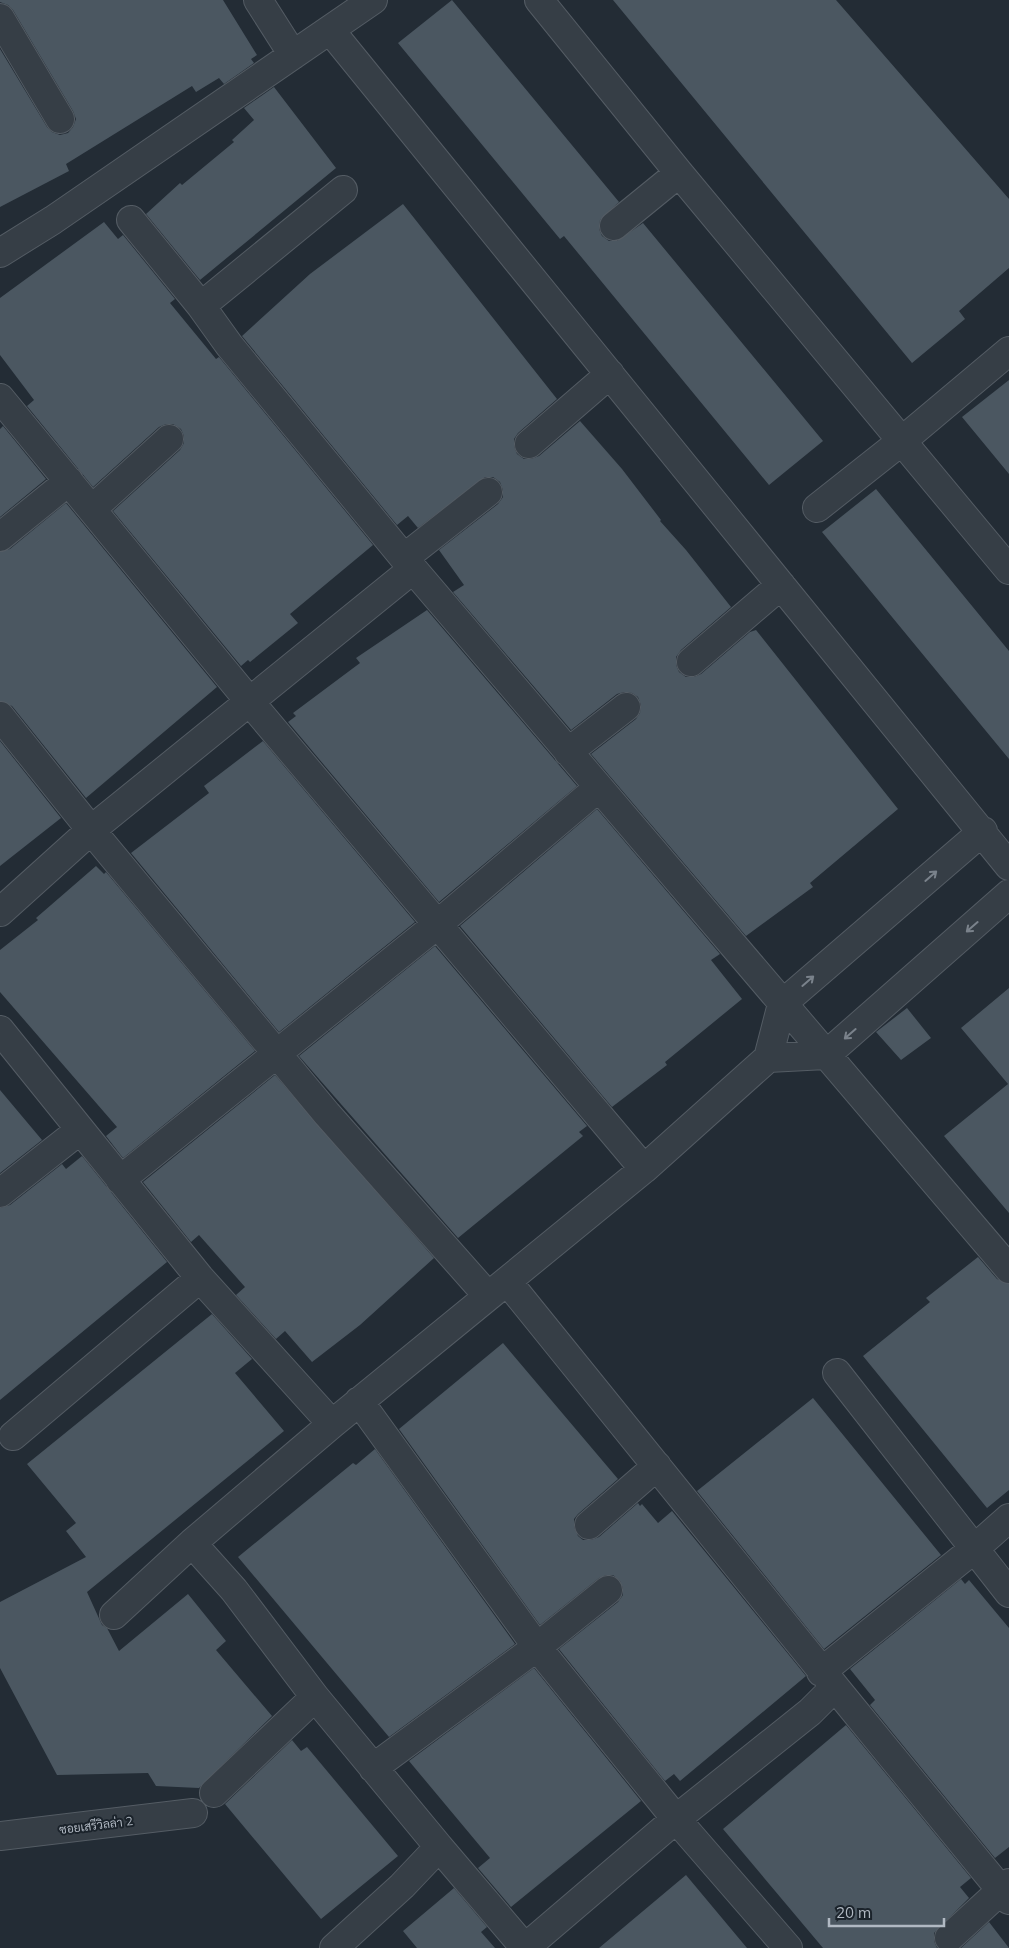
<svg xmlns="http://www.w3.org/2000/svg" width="1009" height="1948" viewBox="0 0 1009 1948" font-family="Mulish,Sarabun,sans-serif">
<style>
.building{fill:#4b5761}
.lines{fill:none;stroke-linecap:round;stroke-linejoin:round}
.street-casing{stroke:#545c64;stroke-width:30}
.street{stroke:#363e46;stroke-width:28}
.oneway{stroke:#7a828b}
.labels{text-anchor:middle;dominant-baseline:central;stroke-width:4;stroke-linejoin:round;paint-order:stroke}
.street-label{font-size:12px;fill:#b1b9c3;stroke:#1b232b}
</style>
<rect width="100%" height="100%" fill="#232c35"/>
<!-- building -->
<path class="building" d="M0,0H223L257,55L251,59L254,63L224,84L219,78L196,92L192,86L66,164L69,171L0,207V49L47,127L52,132L60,135L68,133L73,127L76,119L73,111L13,10L8,5L0,2Z
M452,0L619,202L600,220L599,229L602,236L609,241H617L643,223L823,441L769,485L564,236L560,239L398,43Z
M613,0H836L1009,199V268L959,311L965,319L912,363Z
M274,87L336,168L200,280L146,214L180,183L182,185L234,142L232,140L254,120L244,108Z
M403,204L557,399L518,433L514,439V446L517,454L524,459H531L539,456L580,421L622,469L661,520L660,521L686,550L731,607L681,650L676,657V665L679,672L686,677H694L701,674L750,632L756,630L898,809L810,883L813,887L746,936L591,754L636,719L640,713L641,705L638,697L632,693L624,692L617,694L571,730L453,592L464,585L439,550L498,504L503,497V490L500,482L493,477H485L418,528L408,516L397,525L242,336L310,274Z
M104,222L118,239L123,235L175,299L170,303L216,359L219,357L373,545L290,614L298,623L250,662L248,660L241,666L113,511L180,450L184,443V436L181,429L173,424H166L159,427L93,487L27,406L34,400L0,355V298Z
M1009,380V474L962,417Z
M3,426L46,479L0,517V429Z
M876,489L1009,651V759L822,532Z
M66,503L217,687L86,798L12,706L0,701V552L10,549Z
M427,610L577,786L439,902L288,722L296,716L293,713L360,663L356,658Z
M0,741L61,818L0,866Z
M263,741L415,922L279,1032L131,853L209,793L204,786Z
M597,809L720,954L711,960L742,999L665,1062L667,1065L612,1107L460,926Z
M96,866L104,874L106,872L255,1051L123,1158L106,1136L117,1127L0,992V950L38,920L36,918Z
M435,946L587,1126L579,1132L583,1136L458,1238L299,1056Z
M1009,988V1213L944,1136L1008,1084L961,1028Z
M907,1008L931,1038L901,1060L876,1032Z
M275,1075L434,1258L360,1325L312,1362L285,1331L276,1339L236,1295L245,1287L199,1235L191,1242L143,1182Z
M0,1090L42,1140L0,1173Z
M82,1156L167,1262L0,1400V1208L10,1205L62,1164L66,1169Z
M978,1257L997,1279L1009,1284V1490L987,1508L863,1356L930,1302L926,1298Z
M212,1314L252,1359L235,1373L284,1431L87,1592L102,1625L107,1628L119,1651L188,1594L226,1641L216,1650L272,1716L199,1788L156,1786L148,1773L57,1775L0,1668V1602L86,1557L66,1531L76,1523L27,1464Z
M503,1343L618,1479L578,1514L574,1519V1527L578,1536L583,1540H591L599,1537L638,1503L640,1506L642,1504L658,1523L672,1511L806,1676L680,1781L674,1774L665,1781L559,1649L618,1602L623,1595V1588L620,1581L613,1575H606L599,1578L540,1625L399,1429Z
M813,1398L941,1555L824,1649L697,1491Z
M375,1449L515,1644L389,1737L238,1557L353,1463L356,1465Z
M961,1579L965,1584L969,1580L1009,1628V1847L995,1858L870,1705L875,1700L850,1669Z
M534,1668L641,1801L511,1907L478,1868L490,1858L409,1761Z
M846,1725L971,1878L960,1887L969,1898L934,1933V1941L937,1948H823L723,1829Z
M292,1740L301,1751L307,1747L398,1856L321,1919L225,1804Z
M686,1875L747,1948H599Z
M454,1888L487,1927L481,1932L495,1948H417L403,1931Z
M989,1922L1009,1948H961Z"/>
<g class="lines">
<defs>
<path id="street" d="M258,0L293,55
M539,0L679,173L1009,570
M0,18L60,119
M330,30L1009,866
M343,190L201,306L229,345L413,569L1009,1269
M131,220L201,306
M614,226L679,173
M0,253L53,220L373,0
M0,398L250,702L644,1169
M529,444L610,374
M817,508L903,440L1009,351
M92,509L169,439
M0,537L69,481
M404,558L488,492
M691,662L781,585
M0,716L91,830L327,1114L488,1296
M568,752L626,707
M983,831L782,1004L768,1058L826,1055L1009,894
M0,912L91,830L413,569
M0,1030L200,1278L332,1424
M120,1180L439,923L598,788
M0,1193L80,1130
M507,1281L835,1687L810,1712L676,1819L525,1948
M837,1373L1009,1593
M359,1401L537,1647L676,1819L788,1948
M13,1436L200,1278
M589,1525L657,1466
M114,1615L192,1543
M821,1672L974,1549L1009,1518
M835,1687L1009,1900
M373,1768L537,1647L608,1590
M214,1793L315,1697
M0,1836L193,1813
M439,1847L525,1948
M949,1938L1009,1883
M334,1948L402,1886L439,1847L315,1697L234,1590L192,1543L332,1424L644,1169L768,1058"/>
</defs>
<!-- street casing -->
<use href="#street" class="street-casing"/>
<!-- street -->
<use href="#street" class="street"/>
</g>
<!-- one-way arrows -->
<defs><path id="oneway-shaft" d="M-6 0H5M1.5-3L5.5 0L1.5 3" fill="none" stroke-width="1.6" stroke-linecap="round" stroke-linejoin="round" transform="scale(1.25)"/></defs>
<g class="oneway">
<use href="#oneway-shaft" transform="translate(931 876) rotate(-41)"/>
<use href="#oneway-shaft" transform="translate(972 927) rotate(139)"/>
<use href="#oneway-shaft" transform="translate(808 981) rotate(-41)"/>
<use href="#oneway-shaft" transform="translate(850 1034) rotate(139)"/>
</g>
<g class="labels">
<!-- street labels -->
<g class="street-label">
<text transform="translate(96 1825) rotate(-7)">ซอยเสรีวิลล่า 2</text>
</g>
</g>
<!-- scale -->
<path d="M829 1918v8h115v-8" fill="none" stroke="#b1b9c3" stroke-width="2.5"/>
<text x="836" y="1918" font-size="15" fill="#b1b9c3" stroke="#1b232b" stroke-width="4" paint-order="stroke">20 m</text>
</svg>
